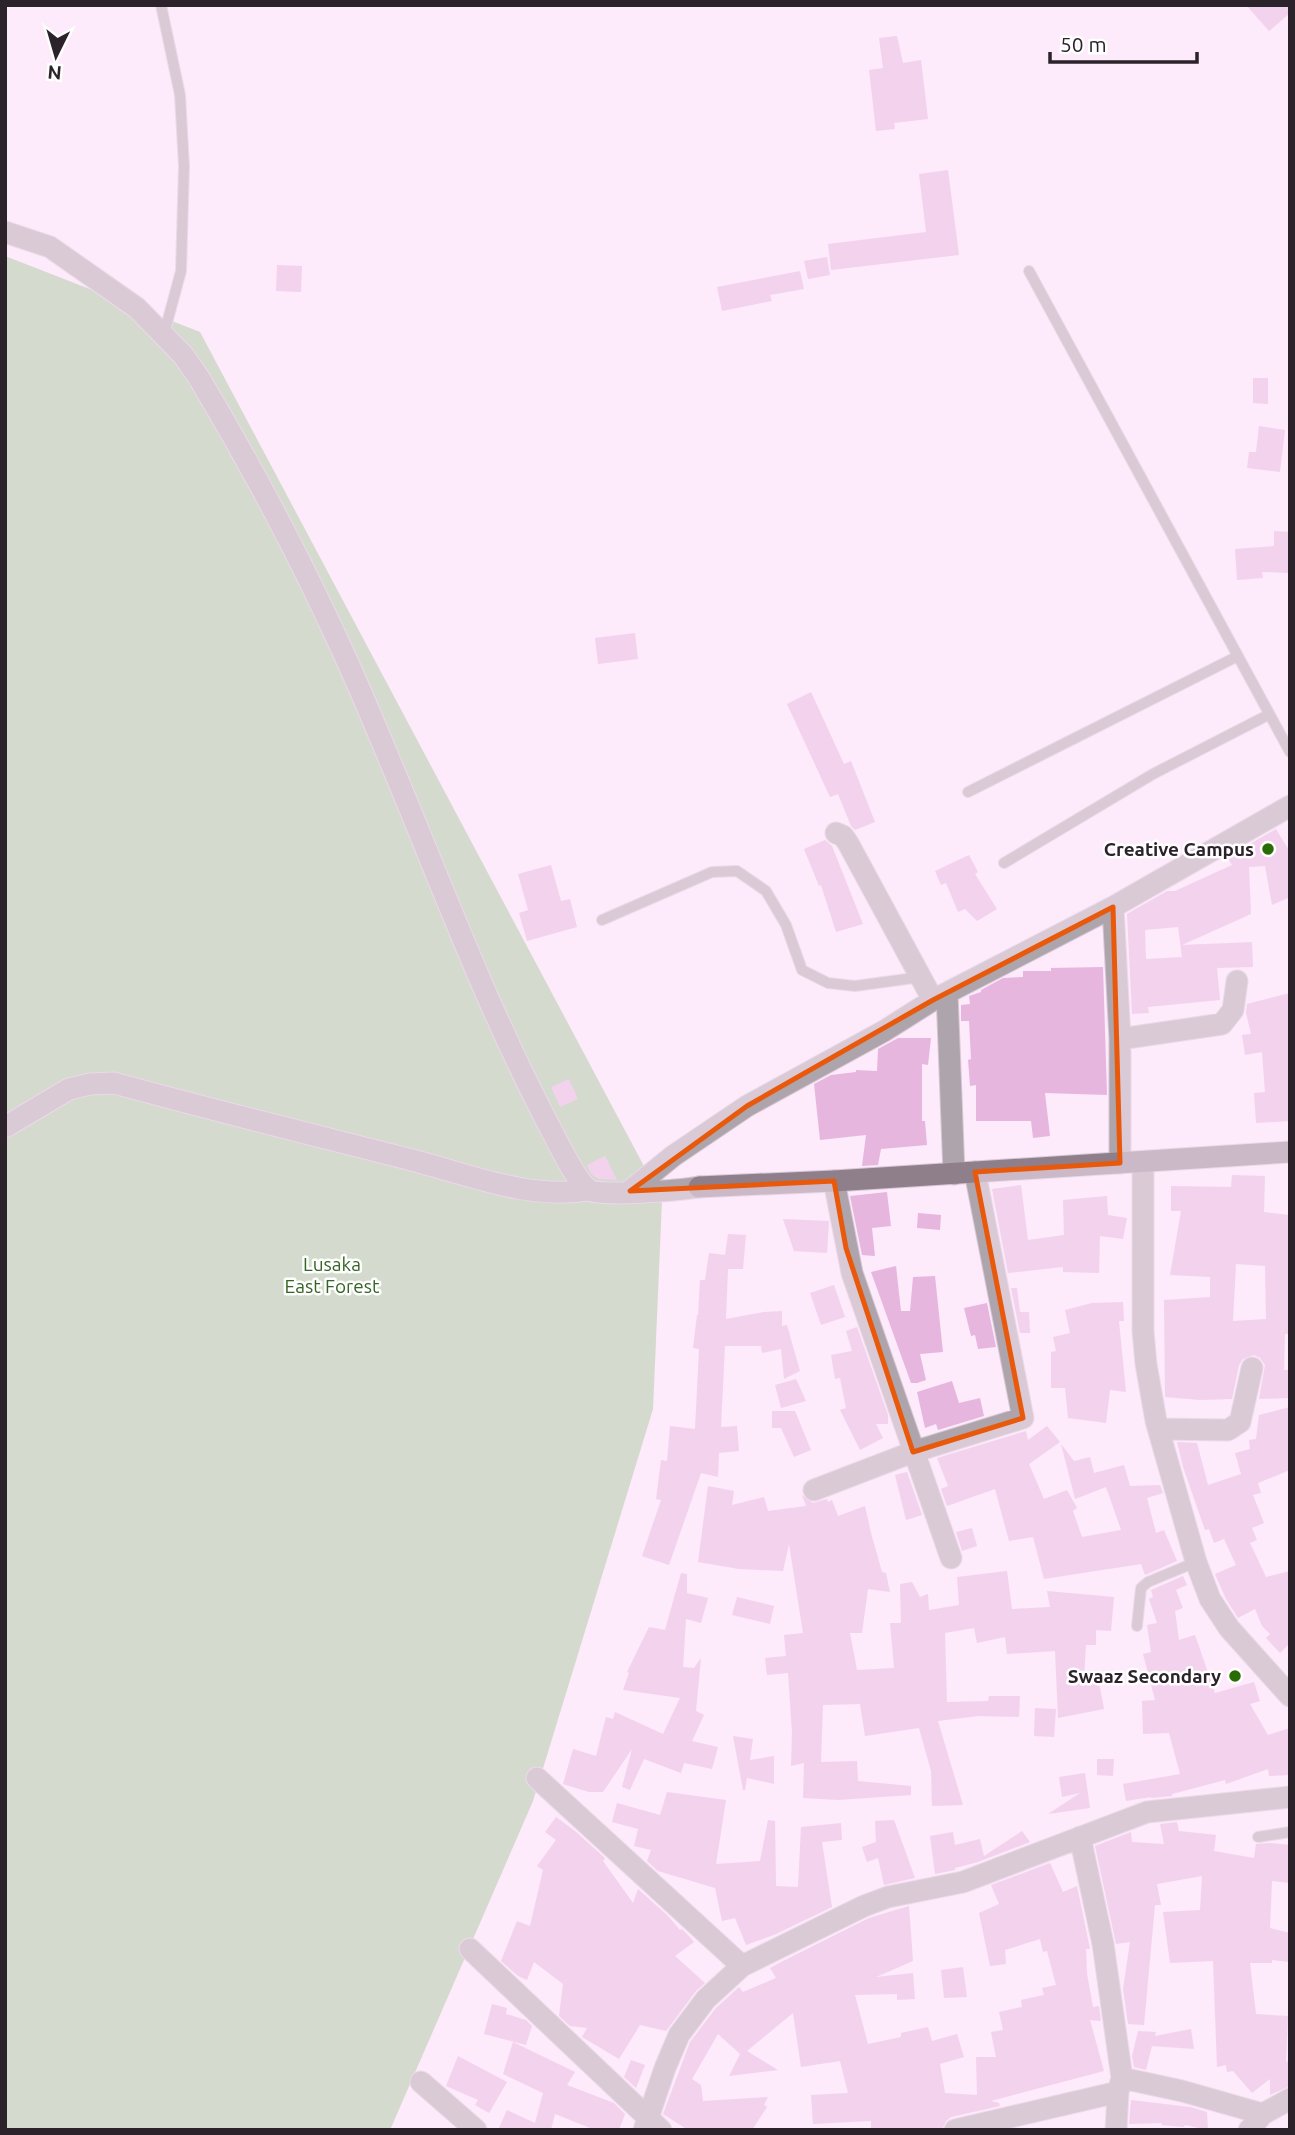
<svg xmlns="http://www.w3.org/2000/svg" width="1295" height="2135" viewBox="0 0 1295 2135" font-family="Ubuntu,sans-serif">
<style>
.forest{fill:#a3c797}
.building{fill:#e6b6df;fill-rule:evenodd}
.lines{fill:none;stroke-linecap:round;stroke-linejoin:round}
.lane-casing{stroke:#d7c6d5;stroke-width:12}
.street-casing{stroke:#d7c6d5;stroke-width:23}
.secondary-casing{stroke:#d7c6d5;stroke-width:23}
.lane{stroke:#aea4ac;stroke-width:10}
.street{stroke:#aea4ac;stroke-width:21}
.secondary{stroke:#8e7f8b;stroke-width:21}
.marked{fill:none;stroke:#e8590c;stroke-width:5;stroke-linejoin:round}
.poi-dot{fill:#296c03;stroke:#fefefe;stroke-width:2.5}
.labels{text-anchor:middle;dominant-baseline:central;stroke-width:5;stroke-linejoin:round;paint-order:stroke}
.poi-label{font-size:19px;font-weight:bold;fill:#2b222a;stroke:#fefefe;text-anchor:end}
.park-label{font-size:19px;fill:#366425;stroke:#fefefe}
</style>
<rect width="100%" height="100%" fill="#fdeafa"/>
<!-- forest -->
<path class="forest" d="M5,256L200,332L662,1200L653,1409L533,1801L390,2130H5Z"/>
<!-- building -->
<path class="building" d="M1246,5H1290V13L1269,31Z
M897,36L903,63L921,60L928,119L894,123L895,129L876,131L869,70L883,68L879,38Z
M948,170L959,255L831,270L828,244L926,232L919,174Z
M827,257L830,275L808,279L804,261Z
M277,265L302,266L301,292L276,291Z
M800,271L804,289L770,295L772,301L722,311L717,287Z
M1253,378H1268V404L1253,403Z
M1259,426L1285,430L1280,472L1247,468L1249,452H1256Z
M1274,531L1290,532V573L1262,572L1263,578L1237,580L1235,549L1274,546Z
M635,633L638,659L598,664L595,638Z
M811,692L844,764L851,761L875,822L855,830L851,826L838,794L830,797L787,704Z
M1276,829L1290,852V897L1272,905L1265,866L1249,867L1251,914L1182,945L1252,942L1253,967L1217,968L1220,1000L1148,1007L1149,1013L1132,1014L1127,914L1167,891H1175L1232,865L1227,857ZM1178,927L1182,957L1146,959L1145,930Z
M825,840L832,846L863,924L836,932L821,885L819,886L804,849Z
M969,855L978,872L975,874L997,909L977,921L965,909L958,912L946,883L941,885L935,871Z
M551,865L561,901L570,899L577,927L527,941L519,913L528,910L518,874Z
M1103,967L1107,1095L1045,1093L1050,1136L1033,1138L1031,1121H976V1085L970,1086L968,1060L971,1059L969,1021H961V1005L970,1004L969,996L981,992V990L1003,978L1023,977V971H1051V968Z
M1290,993V1121L1256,1123L1254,1093L1265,1092L1262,1052L1245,1055L1242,1035L1251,1034L1246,1013L1247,1004Z
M898,1038H931L928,1065L922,1064V1121H925L927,1145L881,1149L878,1165L862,1166L866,1135L820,1140L814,1084L831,1075L856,1072V1070L877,1071L878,1049Z
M569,1079L578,1099L560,1107L551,1087Z
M605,1156L617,1180L598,1179L591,1174L587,1165Z
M1232,1175L1265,1176L1264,1212L1290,1215V1334H1285L1284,1370H1290V1398L1259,1399L1265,1365L1260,1358L1254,1355L1243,1359L1239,1365L1232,1399L1200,1400L1165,1397L1164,1300L1210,1297V1277L1170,1275L1181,1211H1171V1186L1231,1187ZM1236,1264L1265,1266L1266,1319L1233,1321Z
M1021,1185L1028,1240L1064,1235L1063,1200L1107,1196L1108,1215L1127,1218L1123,1239L1100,1236L1099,1273L1063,1272V1267L1008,1273L992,1189Z
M887,1192L891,1226L872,1228L875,1256L862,1255L850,1196Z
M918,1213L941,1215L940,1230L917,1228Z
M783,1219L829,1221L827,1253L794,1251Z
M728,1234L746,1235L743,1269H728L726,1319L764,1312L782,1311V1326L787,1325L800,1371L784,1379L781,1349L762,1353L761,1346H725L721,1427L737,1426L739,1451L719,1453L718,1477L701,1473L669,1565L642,1556L661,1500L656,1499L661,1460L667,1461L670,1426L695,1429L699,1349L693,1348L697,1315H698L700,1280H705L709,1253L725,1255Z
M896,1266L901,1311H910L913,1277L935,1276L943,1352L920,1354L926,1380L917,1383H911L871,1272Z
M834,1285L845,1317L821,1325L810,1293Z
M1011,1288H1017L1020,1312H1029L1030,1333H1020Z
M1123,1302L1124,1321H1119L1126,1392L1110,1390L1106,1423L1068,1418L1065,1388H1051V1352L1056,1351L1053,1337L1070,1333L1065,1310L1092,1303Z
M987,1303L996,1347L978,1349L975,1335L971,1336L964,1308Z
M857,1327L888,1415V1424H876L883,1438L860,1450L840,1410L846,1408L840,1378L835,1379L831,1355L852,1351L846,1331Z
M796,1379L806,1401L781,1408L775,1385Z
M952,1381L959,1403L980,1398L984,1416L938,1430L936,1424L925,1428L917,1392Z
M1290,1407V1470L1258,1483L1261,1493L1253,1495L1264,1523L1252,1528L1257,1540L1250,1543L1266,1577L1290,1571V1643L1280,1653L1266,1638L1270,1634L1262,1626L1255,1609L1238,1618L1226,1599L1215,1574L1236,1565L1224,1539L1214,1543L1209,1529L1205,1530L1183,1467L1177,1442L1197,1443L1208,1485L1241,1474L1235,1453L1250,1449L1249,1440L1256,1439L1259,1415Z
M772,1411H795L811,1450L794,1457L781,1428H772Z
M1047,1426L1060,1442L1029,1464L1044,1499L1067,1490L1077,1508L1073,1511L1082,1537L1121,1530L1106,1487L1075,1499L1061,1444L1074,1461L1090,1457L1094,1473L1124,1465L1130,1486L1160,1485L1163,1493L1147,1498L1156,1533L1164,1530L1177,1561L1145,1575L1141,1564L1044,1579L1033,1537L1009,1541L995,1489L947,1506L941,1489L948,1486L937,1458L1026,1431L1028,1440Z
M907,1472L922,1515L906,1520L895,1475Z
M708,1486L734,1491L732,1505L764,1497L768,1511L806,1506L802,1495L813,1503L827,1499L828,1502L832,1500L838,1516L865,1506L871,1533L882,1572L886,1573L890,1592L868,1589L862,1633H850L857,1670L894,1668L890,1623H901L900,1584L912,1582L920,1597L928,1594L929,1610L959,1605L957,1577L1007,1571L1012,1609L1050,1607L1047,1591L1114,1597L1111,1631L1096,1630V1645H1086L1084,1678L1098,1677L1104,1709L1058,1718L1055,1651L1007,1654L1005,1637L977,1643L974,1628L945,1633L947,1702L988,1701L989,1696H1020L1019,1717L978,1716L938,1721L963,1805L932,1806L931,1771L919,1728L865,1736L860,1704L823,1705L821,1762L857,1761L858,1781L911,1786V1795L838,1800L803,1798L804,1763L791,1766L792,1732L788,1673L767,1675L765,1658L786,1656L784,1635L803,1633L789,1544L783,1571L739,1569L698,1562Z
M972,1528L977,1546L962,1551L956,1532Z
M681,1573L687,1574V1593L708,1598L701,1623L686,1619L683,1667L694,1668L701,1658L696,1711L704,1715L692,1741L718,1747L712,1769L684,1763L681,1773L644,1759L630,1790L622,1787L632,1749L603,1792H589L563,1784L573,1749L596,1756L606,1717L613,1719L615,1712L663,1734L680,1698L623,1690L629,1673L627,1672L649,1627L665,1630Z
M1183,1576L1187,1585L1176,1590L1183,1608L1175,1611L1179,1640L1195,1635L1215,1693L1254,1682L1260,1701L1250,1704L1268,1735L1290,1728V1775L1269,1776L1268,1769L1226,1784L1225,1780L1172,1794V1796L1151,1798V1797L1126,1801L1123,1784L1180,1774L1169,1733L1143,1734L1142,1701L1155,1700L1143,1654L1151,1652L1147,1625L1157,1623L1149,1599L1153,1597L1151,1590Z
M737,1597L774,1606L770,1624L732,1615Z
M1035,1708L1056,1709L1054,1737L1034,1736Z
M733,1736L753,1739L750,1760L774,1756V1784L747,1778L745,1790H743Z
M1097,1759H1114L1113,1776L1097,1775Z
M1085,1773L1090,1808L1048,1814L1080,1793L1062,1797L1059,1777Z
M667,1792L726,1800L716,1864L760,1861L768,1820L775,1821L776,1886L798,1887L801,1827L841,1823L842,1840L822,1842L832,1907L776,1934L746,1945L735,1918L722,1921L715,1888L658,1871L647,1861L651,1850L634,1846L638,1829L612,1822L617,1803L660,1815Z
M556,1817L575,1831L605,1858L603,1861L633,1903L638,1889L667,1915L680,1930L682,1929L689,1936L694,1942L675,1956L705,1983L696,1991L666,2031L640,2025L619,2059L582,2037L587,2028L570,2026L559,2016L563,1984L534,1962L527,1980L518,1976L501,1961L517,1921L530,1926L543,1870L537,1866L556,1840L545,1832Z
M894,1820L915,1878L884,1885L878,1858L867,1862L862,1847L876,1842L875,1821Z
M1177,1822L1179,1831L1216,1835L1214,1851L1254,1858L1256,1844L1271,1843L1290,1845V1883L1272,1881L1270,1928L1290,1933V1962L1272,1960V1963H1250L1256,2014L1288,2016L1286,2062L1290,2060V2086L1270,2095V2079L1252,2093L1233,2071L1227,2072L1226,2065L1217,2067L1213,1961L1170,1963L1163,1912L1200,1910L1202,1876L1157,1884L1161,1905H1155L1144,2025L1128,2024L1123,1989L1130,1942L1116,1944L1095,1846L1131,1832L1132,1842L1164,1844L1160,1824Z
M1022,1831L1030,1842L978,1862L955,1868V1870L935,1874L930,1836L953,1832L955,1845L980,1839L984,1856Z
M1050,1863L1063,1892L1077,1886L1090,1949H1086L1087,1974L1093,2007L1099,2006L1101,2021L1090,2020L1104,2071L991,2101L999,2103L1000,2106L951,2117L946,2121L942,2130H871V2121L813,2124L811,2095L848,2093L840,2061L801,2067L793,2013L747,2051L778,2070L729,2076L740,2054L718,2034L692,2079L701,2085L703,2101L768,2097L764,2105L767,2107L752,2130H688L663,2114L690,2042L716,2008L739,1987L743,1992L776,1978L770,1968L783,1961L869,1918L909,1906L913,1961L876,1977L913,1973L915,1999L897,2000V1994L855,1995L868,2044L901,2037V2033L928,2027L932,2041L957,2034L964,2057L940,2064L945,2093L977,2095L976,2057H996L991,2032L1003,2030L999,2012L1022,2007L1021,2000L1044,1995L1042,1988L1056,1985L1047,1951L1043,1952L1040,1939L1005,1950L1006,1964L990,1966L979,1913L999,1904L991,1885Z
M963,1967L967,1997L944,1998L941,1970Z
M492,2004L507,2008L506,2014L526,2020L532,2026L526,2045L484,2034Z
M1191,2029L1194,2049L1152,2046L1146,2070L1134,2067L1132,2056L1138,2031L1156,2032L1155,2036Z
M513,2042L575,2072L567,2085L614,2103L625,2114L619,2130H595L555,2114L551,2130H498L507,2110L535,2123L543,2093L503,2074Z
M458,2056L507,2082L489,2113L475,2105L478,2100L446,2086Z
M631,2060L645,2065L636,2088L624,2077Z
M1131,2100L1190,2107L1207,2112L1208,2130L1185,2125L1184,2127L1161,2125L1162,2123L1129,2124Z"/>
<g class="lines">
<defs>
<path id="lane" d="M161,5L180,95L184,166L181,271L164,334
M1029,271L1290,752
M968,792L1236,657
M1004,863L1153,774L1268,715
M602,920L712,872L737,871L766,891L786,925L802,970L828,983L855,986L921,977
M1137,1626L1141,1588L1148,1582L1196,1562
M1258,1837L1290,1832"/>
<path id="street" d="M5,232L50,247L137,308L183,355L199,378C254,470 304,565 348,663C416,814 469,971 545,1118C554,1134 575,1181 589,1190C600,1197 682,1190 699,1187
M836,833L843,836L848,843L933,1000
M1113,907L1120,1039V1163
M947,993L954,1174
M1120,1039L1222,1024L1233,1010L1237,981
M5,1127L69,1089L90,1084L114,1083C212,1110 310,1134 408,1159C468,1174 527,1200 589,1190
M1143,1162V1331L1146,1364L1156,1421L1196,1562L1210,1599L1229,1628L1290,1696
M834,1181L852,1273L951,1558
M630,1191L673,1156L747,1106L884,1031L933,1000L1113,907L1290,806
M1159,1429L1228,1430L1240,1422L1252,1368
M814,1490L913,1452L1023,1418L975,1172
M537,1778L742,1966
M1080,1837L1103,1944L1122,2078L1118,2092L1116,2130
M470,1949L661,2130
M1122,2078L1182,2091L1263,2114
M421,2082L476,2130
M644,2130L665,2068L679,2035L706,1999L742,1966L864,1906L888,1897L963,1882L1147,1812L1290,1797
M955,2130L1118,2092
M1249,2130L1263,2114L1290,2099"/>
<path id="secondary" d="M699,1187L834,1181L1290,1152"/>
</defs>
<!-- lane casing -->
<use href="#lane" class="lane-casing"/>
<!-- street casing -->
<use href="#street" class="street-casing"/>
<!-- secondary casing -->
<use href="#secondary" class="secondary-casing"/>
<!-- lane -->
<use href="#lane" class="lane"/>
<!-- street -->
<use href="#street" class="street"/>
<!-- secondary -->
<use href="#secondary" class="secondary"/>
</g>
<!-- marked area -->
<path d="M0 0H1295V2135H0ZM1113,907L1120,1163L975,1172L1023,1418L913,1452L846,1248L834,1181L630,1191L747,1106L933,1000Z" fill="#fdeafa" fill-opacity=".55" fill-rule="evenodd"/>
<path class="marked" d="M1113,907L1120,1163L975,1172L1023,1418L913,1452L846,1248L834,1181L630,1191L747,1106L933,1000Z"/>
<!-- markers -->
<g class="poi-dot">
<circle cx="1268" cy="849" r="7"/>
<circle cx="1235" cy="1676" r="7"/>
</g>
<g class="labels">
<!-- poi labels -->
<g class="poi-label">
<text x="1254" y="849">Creative Campus</text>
<text x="1221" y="1676">Swaaz Secondary</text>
</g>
<!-- park labels -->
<g class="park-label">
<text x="332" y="1264">Lusaka<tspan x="332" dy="22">East Forest</tspan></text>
</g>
</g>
<!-- border -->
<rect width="1295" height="2135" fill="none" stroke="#2b222a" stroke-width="14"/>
<!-- north arrow -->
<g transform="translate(56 56) rotate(185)" stroke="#fefefe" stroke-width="5" paint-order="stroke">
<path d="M0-5L12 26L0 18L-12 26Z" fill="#2b222a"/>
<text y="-10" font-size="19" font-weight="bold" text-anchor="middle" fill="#2b222a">N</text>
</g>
<!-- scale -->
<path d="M1050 52v10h147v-10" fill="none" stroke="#2b222a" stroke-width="3.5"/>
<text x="1060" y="52" font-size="21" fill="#2b222a" stroke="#fefefe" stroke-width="5" paint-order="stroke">50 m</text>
</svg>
